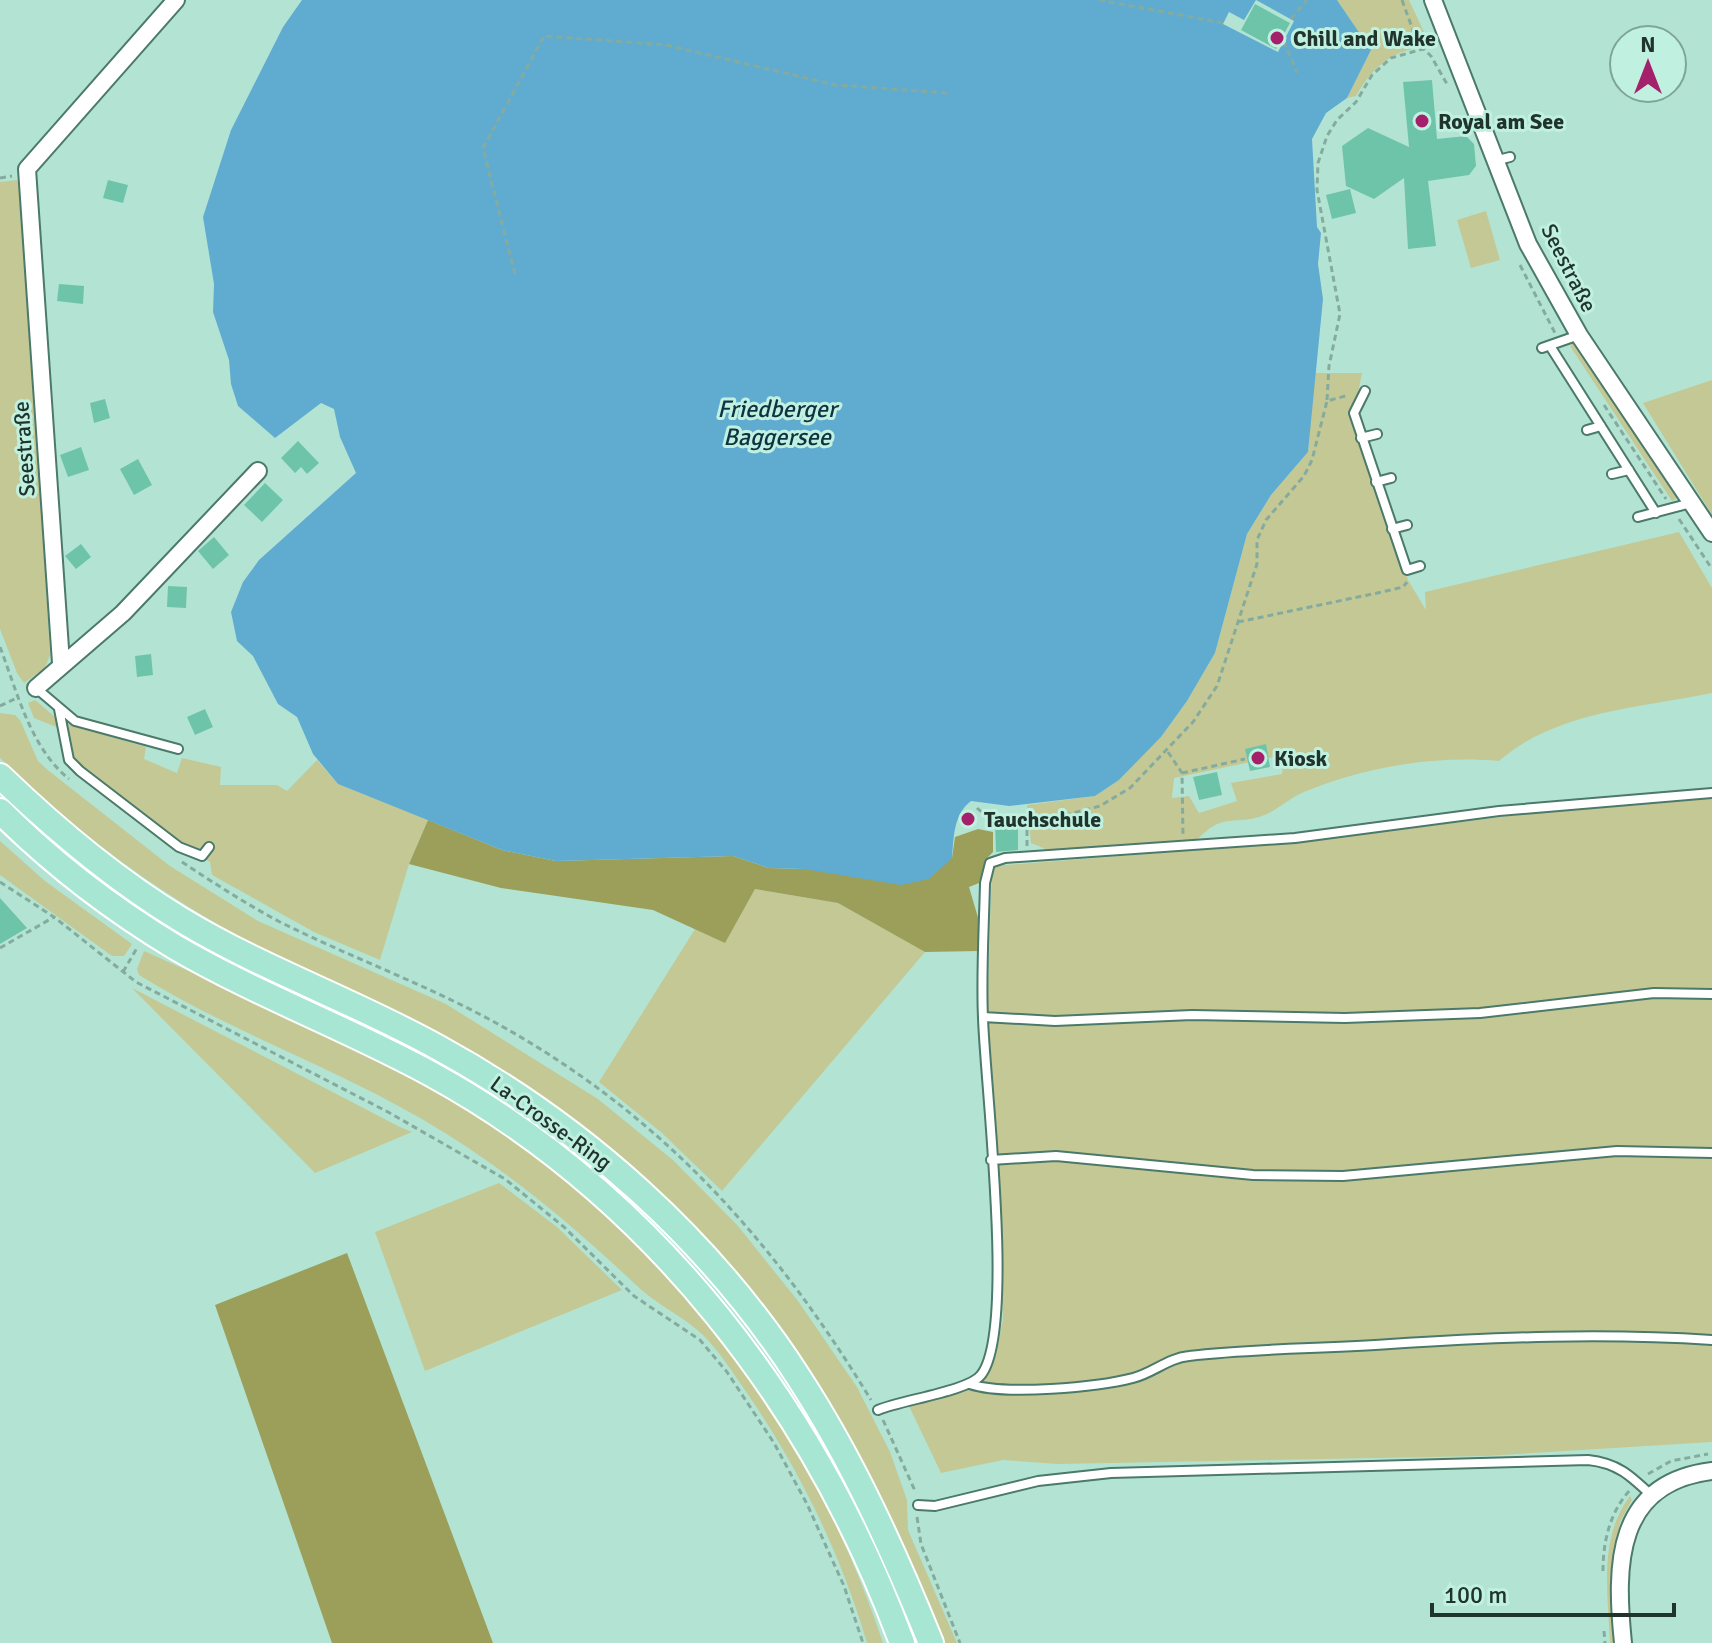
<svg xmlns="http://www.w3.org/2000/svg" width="1712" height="1643" viewBox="0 0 1712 1643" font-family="Signika,sans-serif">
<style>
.green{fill:#c4c894;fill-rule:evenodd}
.forest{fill:#9b9f59}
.water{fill:#60acd1}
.pier{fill:#b3e4d3}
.building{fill:#6ec4a9}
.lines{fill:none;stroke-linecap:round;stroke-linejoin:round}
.lane-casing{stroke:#4b796a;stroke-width:12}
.street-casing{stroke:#4b796a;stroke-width:20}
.primary-casing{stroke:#fff;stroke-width:28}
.path{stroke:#84ab9e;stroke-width:3;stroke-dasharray:6 4;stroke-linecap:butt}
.lane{stroke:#fff;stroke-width:8}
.street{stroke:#fff;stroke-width:16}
.primary{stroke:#a7e6d3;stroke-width:24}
.poi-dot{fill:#a5206b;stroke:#c0f1e0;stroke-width:3}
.labels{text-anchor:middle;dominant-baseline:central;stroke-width:6;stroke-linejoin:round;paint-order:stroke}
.poi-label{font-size:22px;font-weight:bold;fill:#20342d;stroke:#c0f1e0;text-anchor:start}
.street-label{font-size:22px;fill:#20342d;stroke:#c0f1e0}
.water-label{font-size:24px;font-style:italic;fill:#0f3242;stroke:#c0f1e0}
</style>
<rect width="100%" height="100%" fill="#b3e4d3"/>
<!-- green -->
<path class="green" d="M1337,0H1409L1431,47C1394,48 1374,65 1356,96L1347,98L1371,50Z
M17,180L23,193L50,655L45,668L24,683L17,673L0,629V182Z
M1486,211L1500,260L1471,268L1457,220Z
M1573,343L1578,344L1681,496L1672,501L1570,346Z
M1314,373H1362L1354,413L1408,580L1426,610L1425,592L1679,532L1712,588V693C1640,708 1556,711 1499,761C1434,755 1365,767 1304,792C1291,797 1280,808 1267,814C1234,828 1225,809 1195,842L1048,850L1031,843L1027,805L1095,796L1119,780L1161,737L1187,701L1215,653L1247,534L1271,495L1308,452ZM1284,755L1282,774L1231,783L1237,801L1199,813L1189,796L1172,798L1174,778Z
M1712,380V515L1643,403Z
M35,700L61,722L146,747L144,759L177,773L182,758L221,767L220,785H277L287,791L317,760L338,784L428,820L409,864L380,960L314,932L212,875L210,862L129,805L75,760L66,731L34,718L28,703Z
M0,713L15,715L20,720L38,761L49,771L170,866L258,921L446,1004L598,1099L674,1161L738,1226L798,1301L857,1387L890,1452L907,1500L908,1530L957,1643H943C896,1531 844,1416 772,1318C724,1252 662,1194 599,1142C566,1115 534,1088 497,1067C418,1020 332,988 252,944C159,893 75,833 0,758Z
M1712,798V1442L1485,1456L1058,1464L1003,1460L941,1473L908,1404L979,1385L996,1355L1003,1319L987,1018L992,866L1300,842L1559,810Z
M0,841L45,881L132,944L124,956H112L0,875Z
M755,889L838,903L925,952L722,1191L662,1133L599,1082L695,929L725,942Z
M144,951C272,1009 405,1062 521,1142C689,1257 820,1451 883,1643H867C841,1554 799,1469 747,1393C733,1373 720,1352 703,1335C683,1316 655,1304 635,1284C568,1221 500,1164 420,1118C329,1065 229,1031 139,975L137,969Z
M132,988L400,1127L412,1132L315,1173Z
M499,1183L557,1227L622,1290L425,1371L375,1232Z
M1630,1496L1632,1500L1620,1522L1613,1554L1615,1643H1610C1608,1594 1598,1538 1630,1496Z"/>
<!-- forest -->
<path class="forest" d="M428,820L502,850L556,861L733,856L769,868L804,869L952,858L955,837L978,829L993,832V852L987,858L979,883L969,887L979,921V951L925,952L838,903L755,889L725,943L653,910L501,888L409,864Z
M347,1253L493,1643H332L215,1305Z"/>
<!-- water -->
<path class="water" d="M302,0H1337L1371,50L1347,98L1326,113L1312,139L1317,227L1321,233L1318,264L1323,299L1308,452L1271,495L1247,534L1215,653L1187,701L1161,737L1119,780L1095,796L1009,806L971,801C953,815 954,837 952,858L929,879L901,885L804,869L769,868L733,856L556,861L502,850L338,784L313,754L297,717L278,704L253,656L237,641L231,612L243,582L259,560L356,473L340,437L334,409L321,403L275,438L238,406L231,384L229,360L213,312L214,284L203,217L231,130L283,27Z"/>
<!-- pier -->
<path class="pier" d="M1256,0L1294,21L1278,52L1223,24L1229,12L1244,20Z"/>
<!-- building -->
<path class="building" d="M1255,4L1290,23L1276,49L1241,30Z
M1432,80L1437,139L1466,136L1474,144L1476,166L1469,175L1428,181L1436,246L1408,249L1404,178L1374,199L1346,186L1342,146L1368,128L1409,147L1403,82Z
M108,180L128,185L123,203L103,198Z
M1350,189L1356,213L1332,219L1326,195Z
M59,284L84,286L83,304L57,301Z
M105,399L110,418L94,423L90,403Z
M298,441L319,463L307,474L301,467L295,473L281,458Z
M81,447L89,470L68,477L60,455Z
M138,459L152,485L134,495L120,469Z
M265,483L283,500L262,522L244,505Z
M214,537L229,555L213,569L198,551Z
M81,544L91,557L76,569L65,556Z
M168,586L187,587L186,608L167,607Z
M151,654L153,675L137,677L135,656Z
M205,709L213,727L195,735L187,717Z
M1266,744L1270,767L1250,771L1245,749Z
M1217,772L1222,795L1199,800L1193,777Z
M995,822H1018V850L996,852Z
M0,898L27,928L0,944Z"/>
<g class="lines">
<defs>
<path id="lane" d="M1498,160L1510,157
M1550,346L1656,513
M1542,348L1579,335
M1365,391L1354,413L1407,570L1420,566
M1587,430L1601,426
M1361,438L1377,434
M1612,474L1629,470
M1376,482L1391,478
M1638,517L1691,503
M1392,529L1407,525
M36,688L75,721L178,749
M59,709L69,760L80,771L179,847L202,856L209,847
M983,1017L1055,1021L1192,1015L1345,1018L1480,1013L1654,993L1712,994
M991,1160L1056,1156L1253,1175L1343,1176L1617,1151L1712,1153
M970,1384C1004,1396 1098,1387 1133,1378C1153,1373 1168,1358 1189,1356C1256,1348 1323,1349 1390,1344C1497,1337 1604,1333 1712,1340
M878,1410C901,1400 969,1391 981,1375C1016,1331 985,1085 983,1018C981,973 984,928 985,883L990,863L1005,858L1295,838L1499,811L1712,793
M918,1505L935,1506L1038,1481L1111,1473L1588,1460C1617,1463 1630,1475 1651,1495"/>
<path id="street" d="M1433,0L1528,244L1579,335L1712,533
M61,663L27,169L176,0
M36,688L123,613L258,471
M1623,1643C1615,1565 1615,1483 1712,1471"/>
<path id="primary" d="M0,776C55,829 114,879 180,919C262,969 355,1001 439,1048C583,1127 710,1240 799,1378C853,1461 894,1552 931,1643
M0,811C52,863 112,909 175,947C257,995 347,1028 431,1074C654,1196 814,1406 902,1643"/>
</defs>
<!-- lane casing -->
<use href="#lane" class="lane-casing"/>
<!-- street casing -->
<use href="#street" class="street-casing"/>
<!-- primary casing -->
<use href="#primary" class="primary-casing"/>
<!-- path -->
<path class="path" d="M1099,0L1224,23
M1402,0L1418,44L1431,56L1447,84
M1291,19L1307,0
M1284,41L1297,73
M0,178L12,176
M1520,265L1555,333
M515,274L483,148L544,36L666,45L836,85L947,93
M1327,400L1329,366L1340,314L1317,190L1318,163L1327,136L1337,120L1356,102L1372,75L1391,58L1423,49
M1604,405L1666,499
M1679,519L1712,569
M1238,622L1382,592L1403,587L1407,582
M0,647C18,694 30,747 69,779
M0,706L19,697
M1168,752L1182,773L1183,836
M1182,773L1245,759
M977,808C990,821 1010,812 1026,818L1027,825
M1027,846V825L1100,806L1130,788L1193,722L1217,686L1257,564V540L1266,520L1304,476L1312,460L1327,401L1349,395
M182,862C214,883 246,904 280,922C354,959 433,987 505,1028C666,1119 776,1244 871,1400
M0,882L54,917L136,982L388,1112L505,1179L564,1227L634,1296L700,1340L727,1372L774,1443L807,1504L844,1586L863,1643
M0,948L54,917
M123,972L137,948
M883,1420L916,1493
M1648,1474L1671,1461L1708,1454
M917,1517L921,1544L960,1643
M1603,1571C1603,1541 1610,1512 1630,1490
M1604,1631L1605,1643"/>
<!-- lane -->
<use href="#lane" class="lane"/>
<!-- street -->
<use href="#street" class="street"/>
<!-- primary -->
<use href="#primary" class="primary"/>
</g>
<!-- markers -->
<g class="poi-dot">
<circle cx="1277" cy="38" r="8"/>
<circle cx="1422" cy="121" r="8"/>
<circle cx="1258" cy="758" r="8"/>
<circle cx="968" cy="819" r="8"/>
</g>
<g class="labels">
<!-- poi labels -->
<g class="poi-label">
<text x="1293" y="38">Chill and Wake</text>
<text x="1438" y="121">Royal am See</text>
<text x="1274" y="758">Kiosk</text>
<text x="984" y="819">Tauchschule</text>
</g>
<!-- street labels -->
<g class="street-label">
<text transform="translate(1569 268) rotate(63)">Seestraße</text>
<text transform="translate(24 449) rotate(-94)">Seestraße</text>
<text transform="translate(551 1123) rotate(36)">La-Crosse-Ring</text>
</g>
<!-- water labels -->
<g class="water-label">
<text x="777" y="409">Friedberger<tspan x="777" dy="28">Baggersee</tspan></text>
</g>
</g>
<!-- north arrow -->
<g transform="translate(1648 64)"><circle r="38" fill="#c0f1e0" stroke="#80a598" stroke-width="2"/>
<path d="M0-6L14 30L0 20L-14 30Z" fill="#a5206b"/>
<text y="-12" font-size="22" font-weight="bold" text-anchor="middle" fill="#20342d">N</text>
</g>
<!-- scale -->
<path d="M1432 1603v12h242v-12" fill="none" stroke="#20342d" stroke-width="4"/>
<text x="1444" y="1603" font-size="24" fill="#20342d" stroke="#c0f1e0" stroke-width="6" paint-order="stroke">100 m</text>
</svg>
